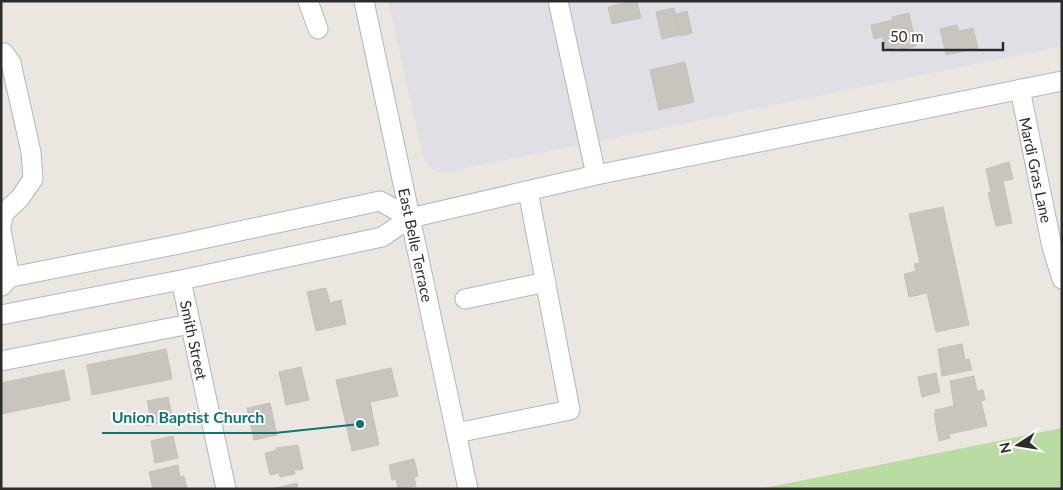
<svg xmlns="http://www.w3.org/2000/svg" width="1063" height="490" viewBox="0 0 1063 490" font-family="Lato,sans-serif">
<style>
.industrial{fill:#e1dfe5}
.green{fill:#b9dca2}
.building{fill:#c8c4be;stroke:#c7c1b9}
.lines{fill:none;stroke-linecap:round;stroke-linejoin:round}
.minor-casing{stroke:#b3b6be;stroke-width:21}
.minor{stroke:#fff;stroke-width:19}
.labels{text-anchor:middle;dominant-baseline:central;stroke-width:4;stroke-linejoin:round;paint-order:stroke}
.street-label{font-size:15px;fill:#2c2c2c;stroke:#fff}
.leader{fill:none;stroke:#0f766e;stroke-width:2}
.callout-dot{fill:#0f766e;stroke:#fff;stroke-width:2}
.callout-label{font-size:16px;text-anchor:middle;font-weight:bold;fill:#0f766e;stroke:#fff;stroke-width:4;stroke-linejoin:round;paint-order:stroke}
</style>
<rect width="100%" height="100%" fill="#ece6e0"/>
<!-- industrial -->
<path class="industrial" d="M388,1H1062V46L442,173L432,169L424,160Z"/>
<!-- green -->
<path class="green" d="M1062,428V489H760Z"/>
<!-- building -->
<path class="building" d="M632,1H637L641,18L612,24L608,7Z
M674,8L680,35L662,39L656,12Z
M687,11L692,33L681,36L676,14Z
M909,13L916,46L900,50L899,47L886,50L883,37L874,39L871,25L893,20L892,17Z
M957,25L959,31L973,28L978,48L946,55L940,29Z
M685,62L694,102L659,110L650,70Z
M1009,162L1013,179L1003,181L1012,223L996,226L988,193L991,192L986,169Z
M943,207L969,325L936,332L927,293L909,297L904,274L916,271L914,264L920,263L909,214Z
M326,288L330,303L341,300L346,324L316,331L307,292Z
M962,344L965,360L969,359L972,370L942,376L938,349Z
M166,349L172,379L92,395L87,365Z
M301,367L309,400L286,405L279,372Z
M391,368L398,396L370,402L379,445L352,451L336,380Z
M64,370L70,400L1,414V383Z
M936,373L940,392L922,397L918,377Z
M974,376L977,391L983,390L985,400L981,401L987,426L949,434L950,438L939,441L934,414H936L935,410L954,406L950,381Z
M168,397L173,420L146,426L144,416L150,415L147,401Z
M270,403L277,435L254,440L247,408Z
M173,436L178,458L155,463L151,441Z
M298,445L303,469L294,470L295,474L280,477L279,473L270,475L265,453L277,450L276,448Z
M414,459L418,476L414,477L416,486L398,489L396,479L392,480L389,465Z
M178,465L180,477L184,476L187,489H153L149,472Z
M297,483L298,489H271Z"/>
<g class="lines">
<defs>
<path id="minor" d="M308,1L318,29
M364,1L468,489
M558,1L596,175
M1,53H4L11,63L31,152L33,179L20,198L4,213L1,226
M1020,89L1052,247L1062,279
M1,230L10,277L2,286
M1,279L179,244L380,201L410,218
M181,280L226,489
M465,299L546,282
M1,315L181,280L382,237L410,218L596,175L1062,81
M1,361L190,324
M456,433L570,410L528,191"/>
</defs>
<!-- minor casing -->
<use href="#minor" class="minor-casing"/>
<!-- minor -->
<use href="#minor" class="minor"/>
</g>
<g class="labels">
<!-- street labels -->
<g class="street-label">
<text transform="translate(1036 170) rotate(78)">Mardi Gras Lane</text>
<text transform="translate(416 245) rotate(78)">East Belle Terrace</text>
<text transform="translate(194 340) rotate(78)">Smith Street</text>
</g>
</g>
<!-- callouts -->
<path class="leader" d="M360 424L275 433H102"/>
<circle class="callout-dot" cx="360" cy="424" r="5"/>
<g class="callout-label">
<text x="188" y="423">Union Baptist Church</text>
</g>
<!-- border -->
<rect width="1063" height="490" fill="none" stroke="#2c2c2c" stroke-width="5"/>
<!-- north arrow -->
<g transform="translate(1018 445) rotate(258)" stroke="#ffffff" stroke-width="4" paint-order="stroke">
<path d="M0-4L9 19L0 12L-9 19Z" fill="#2c2c2c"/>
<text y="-8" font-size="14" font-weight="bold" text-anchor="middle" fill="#2c2c2c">N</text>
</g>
<!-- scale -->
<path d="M883 42v8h120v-8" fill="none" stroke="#2c2c2c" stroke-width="2.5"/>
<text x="890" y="42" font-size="15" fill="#2c2c2c" stroke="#ffffff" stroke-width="4" paint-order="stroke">50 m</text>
</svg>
